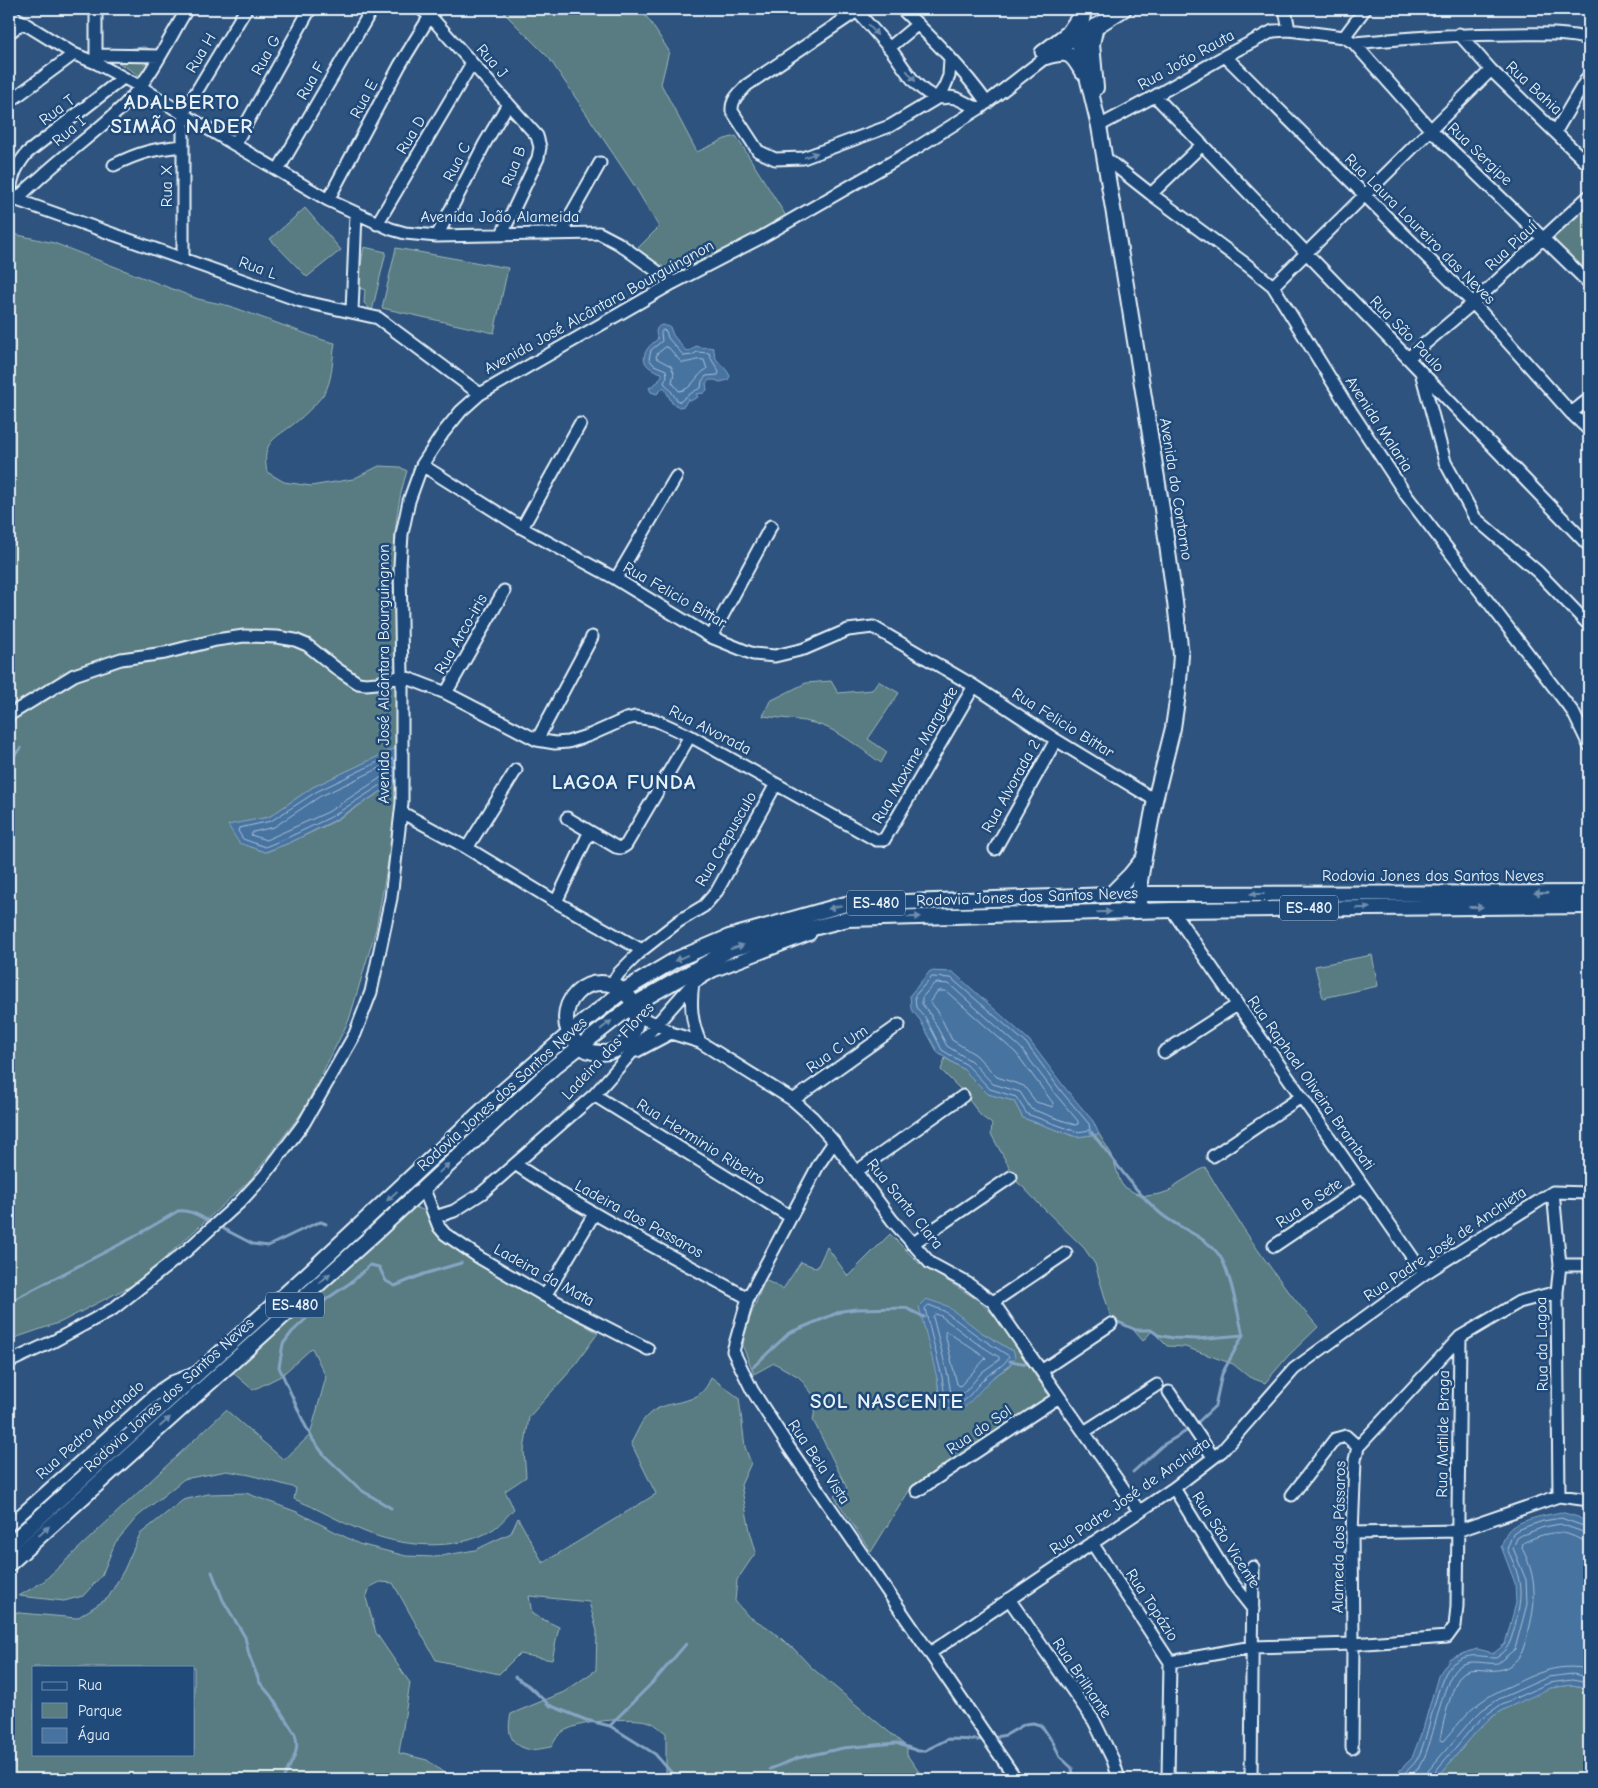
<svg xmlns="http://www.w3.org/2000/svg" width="1598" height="1788" viewBox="0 0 1598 1788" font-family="'Comic Neue',sans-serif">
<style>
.green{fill:#597c81;stroke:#a0b6bc;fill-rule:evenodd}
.water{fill:#4773a1;stroke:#87a5c4}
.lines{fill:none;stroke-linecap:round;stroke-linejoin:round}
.shore{stroke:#a8bfd5;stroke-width:1}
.stream{stroke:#87a5c4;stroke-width:3}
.minor-casing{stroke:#e8f1f8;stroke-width:15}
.major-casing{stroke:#e8f1f8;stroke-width:18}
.minor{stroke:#1f4a7a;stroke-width:11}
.major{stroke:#1f4a7a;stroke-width:14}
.oneway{fill:#6f8dac}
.labels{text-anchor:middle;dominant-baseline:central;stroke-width:5;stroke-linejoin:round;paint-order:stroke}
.shield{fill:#1f4a7a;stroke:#acbfd2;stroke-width:1}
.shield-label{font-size:15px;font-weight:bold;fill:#e8f1f8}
.street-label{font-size:16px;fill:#e8f1f8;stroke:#1f4a7a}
.district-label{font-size:21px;font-weight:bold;letter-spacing:1px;fill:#e8f1f8;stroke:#1f4a7a}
</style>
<rect width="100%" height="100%" fill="#2e537e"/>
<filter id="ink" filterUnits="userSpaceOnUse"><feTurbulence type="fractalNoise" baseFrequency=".02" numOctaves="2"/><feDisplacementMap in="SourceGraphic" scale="10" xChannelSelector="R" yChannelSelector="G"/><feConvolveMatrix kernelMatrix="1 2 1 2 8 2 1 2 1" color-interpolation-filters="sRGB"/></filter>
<g filter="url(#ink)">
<!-- green -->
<path class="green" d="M500,9H640L649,20L669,51L661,84L697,152L725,139L736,136L786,216L679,278L642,259L636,250L659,227L634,185L549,58Z
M144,47L157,51L145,73L140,76L108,56L116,50Z
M1589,198V258L1578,269L1546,239Z
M305,208L341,250L307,277L270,239Z
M9,233L54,243L198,299L230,306L323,340L335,343C332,359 333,382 323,395C315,405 305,415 295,423C275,439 261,441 267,472L284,482L311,486L353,479L379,466L400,467L407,471C393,514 393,559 394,604C396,652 399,699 398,747L313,787L269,817L229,825L266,852L289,843L333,822L398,781L395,824L376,929L349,1020L303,1111L250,1180L140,1281L61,1322L9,1340Z
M364,247L386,252L372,311L364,303L365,290L357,287Z
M396,248L508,268L494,333L382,308Z
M831,681L838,693L872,690L878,681L899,693L868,739L887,752L881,763C864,751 847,737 828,728C808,719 784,719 763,716L770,701L806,683Z
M1372,955L1378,986L1323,998L1315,966Z
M945,1058L963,1069L988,1094L1014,1101L1023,1118L1077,1137L1099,1134L1112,1155L1120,1181L1123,1186L1135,1193L1146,1196L1160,1194L1169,1191L1177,1184L1205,1167C1238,1223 1275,1278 1318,1327L1288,1356L1265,1383L1249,1377L1233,1364L1185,1347L1167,1346L1152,1331L1143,1341L1131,1327L1111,1318L1095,1264L1084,1248L1041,1206L1023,1187L1018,1183L991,1134L992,1124L981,1116L964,1093L941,1070Z
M412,1206L423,1210L488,1267L598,1333L572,1369L529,1417L524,1451L526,1477L505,1491L514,1509C507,1516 500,1525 492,1530C457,1552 400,1547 363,1531C339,1522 318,1508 294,1499L296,1488L250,1475L227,1471L184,1479L137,1517L115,1543L102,1575L83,1596L64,1601L19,1596L44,1581L226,1410L284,1460L310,1435L326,1377L312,1348L281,1376L253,1390L231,1371Z
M890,1234L919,1263L978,1300L997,1318L1049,1396L912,1486L871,1552L834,1496L847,1488L813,1420L817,1400L799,1377L774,1363L754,1374L743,1347L745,1330L765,1280L783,1289L801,1262L817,1268L827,1247L848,1276ZM981,1332L1014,1352L1010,1366L947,1408L940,1399L937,1378Z
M711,1377L739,1398L745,1447L751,1463L741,1485L750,1531L756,1552L737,1580L735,1601L748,1616L767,1627L794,1649L812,1668L907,1747V1755L924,1779H666V1733C661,1730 656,1724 650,1722C633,1716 573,1721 560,1734C556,1737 554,1743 551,1747C544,1748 533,1751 527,1749C509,1744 507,1730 511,1714L564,1692L596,1670L597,1631L589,1602L529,1596L532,1614L559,1627L552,1660L519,1654L499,1674L436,1660L393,1583L380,1582L370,1587L366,1598L376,1633L410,1683L399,1753L427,1760L452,1779H9V1612L77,1618L108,1598L124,1570L140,1534L183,1500L208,1494L246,1493L297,1512L359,1544L406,1556L435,1557L475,1550L511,1533L518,1518L543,1563L656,1494L631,1443C639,1430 640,1420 653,1411C674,1398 701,1407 711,1377ZM34,1667H194V1754H34Z
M1572,1685L1589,1688V1779H1436L1476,1732L1490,1718L1505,1709L1537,1693L1550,1688Z"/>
<!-- water -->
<path class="water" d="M662,325L670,327L673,335L686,351L691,350L696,346C703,349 707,346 713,348C715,352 714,356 717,360C721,365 727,369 730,376L728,380L720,382L715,380H710L706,383L707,390L704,393L696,394L698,397L690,401L688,399L684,406L679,407L672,403L664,387L657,394L651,392L649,388L659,381V379L662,376V373C639,367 639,352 658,339C655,333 655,327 662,325Z
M398,747V781L333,821L289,843L265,852L239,843L228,825L269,817L313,787Z
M930,971L953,972L1029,1040L1065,1088L1093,1121L1099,1134L1077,1137L1023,1118L1014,1101L988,1094L963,1069L938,1053L920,1020L911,1009L910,995Z
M926,1299L947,1306L981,1332L1014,1352L1015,1358C1008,1369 997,1373 988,1382C979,1392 971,1402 960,1411L947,1408L940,1399L937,1378L919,1306Z
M1561,1512L1578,1517L1589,1524V1688L1572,1685L1550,1688L1505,1709L1490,1718L1476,1732L1436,1779H1386L1395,1775L1412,1758L1423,1729L1438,1676L1450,1658L1477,1649L1494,1653L1505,1644L1516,1603L1515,1583L1501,1546C1503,1542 1505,1535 1508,1531C1516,1520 1547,1515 1561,1512Z"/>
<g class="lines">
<!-- shore -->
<path class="shore" d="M663,330L666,331L668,338L684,356L692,355L697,352L709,353C711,361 716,365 719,372L718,375L706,376L702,381L701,388C695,390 685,397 680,402L677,400L668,387L664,383L667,376L666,370L654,365L649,359L651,350L662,341L661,333Z
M666,347L669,348L681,362C689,364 696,358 704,360L707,369C695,375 693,390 679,391L672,382L674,373L671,366L656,358L657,354Z
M389,757L393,759L392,778L331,817L287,838L265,847L243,839L238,831L239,828L271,821L316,792Z
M385,766L386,769L385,775L328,812L266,840L251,835L253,832L274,827L319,797Z
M932,977L951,978L1026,1043L1061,1091L1089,1124L1090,1130L1077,1132L1027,1114L1016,1097L990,1089L967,1065L942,1050L925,1017L916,1007L915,996Z
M935,983L949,984L1021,1048L1056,1095L1078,1121V1124L1075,1125L1031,1109L1020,1092L993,1084L971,1061L947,1046L930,1014L922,1004V998Z
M938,991H946L1016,1053L1053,1103V1107L1036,1102L1024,1086L997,1077L976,1055L952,1040L937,1010L930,1002Z
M929,1305L944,1311L979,1337L1009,1356C1005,1366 994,1370 986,1377C976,1386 970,1397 959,1405L950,1403L945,1397L942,1377L925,1309Z
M936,1314L941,1316L975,1342L999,1357V1360L982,1372L966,1391L957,1398L953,1397L951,1394L948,1376L933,1317Z
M946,1331L986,1358L960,1386L957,1384L945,1334Z
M1589,1542C1581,1541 1577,1537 1570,1535C1556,1529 1536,1536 1523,1543L1522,1548C1541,1585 1535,1614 1522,1652C1502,1686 1476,1659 1461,1675C1452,1685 1442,1726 1440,1740L1444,1741C1455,1729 1464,1715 1478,1704C1488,1696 1500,1690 1512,1685C1539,1672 1558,1663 1589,1669
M1397,1779C1403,1774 1412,1767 1416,1761C1430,1740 1436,1672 1455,1662C1471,1652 1479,1657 1496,1657C1509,1649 1510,1643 1514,1629C1523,1596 1523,1580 1507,1549L1513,1533L1519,1529L1543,1521L1561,1518L1589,1528
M1406,1779C1412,1774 1419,1769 1422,1762C1434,1741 1442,1681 1457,1668C1470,1657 1485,1665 1498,1663L1515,1649L1527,1604L1526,1580L1513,1548L1517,1538L1522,1535L1544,1527L1560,1524L1589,1534
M1426,1779L1428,1771L1468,1724L1482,1710L1499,1699L1548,1677L1572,1674L1589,1677
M1432,1779L1433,1774L1472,1728L1486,1715L1502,1704L1549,1683L1572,1680L1589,1683"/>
<!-- stream -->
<path class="stream" d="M9,761L21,748
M1091,1132C1114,1159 1133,1190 1160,1213C1178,1229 1208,1236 1221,1258C1231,1274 1238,1315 1243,1335L1222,1374L1215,1406L1195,1425
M220,1227L253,1244L268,1246L314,1224L321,1222L326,1224
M9,1302L132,1238L178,1211C191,1209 202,1218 213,1223
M1111,1319L1136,1330H1151L1158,1335L1173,1338L1197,1339L1243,1335
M1010,1361L1034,1365
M753,1367L789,1333L842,1311L856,1309L906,1308L924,1317
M1133,1472L1163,1445L1190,1429
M391,1508L361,1490L325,1456L313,1440L304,1423L279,1367L283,1344L292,1332L328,1298L353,1281L370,1265L379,1267L386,1281L395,1286L424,1274L461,1263
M212,1572L223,1600L245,1637L249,1655L260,1683L271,1696L295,1734C301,1752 290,1764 283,1779
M515,1677L529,1686L549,1705L586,1720L610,1726L655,1754L677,1779
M610,1726L618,1717L656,1679L686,1644
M770,1769L798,1758L843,1748L896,1743L918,1751H924L948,1739L978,1740L1006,1735L1025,1724L1033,1723L1040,1725L1044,1729L1054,1744L1060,1757L1072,1768L1074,1779"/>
<defs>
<path id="minor" d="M96,9V61
M421,9L430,16L537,136L540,147L538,158L502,234
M860,9L747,85C740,93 731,99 732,111L758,151L775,159L803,158L890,126L937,98L944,88L949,76L950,59
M902,9C932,38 963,69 987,103
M1285,9L1289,30
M857,11C868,24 880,37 891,50C904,66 915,90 936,97C942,99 949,96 955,98C965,101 970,107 980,108
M9,14L74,54L96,63L141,87L183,114L328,200L391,229L405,233L437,236L599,233L618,243L673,283
M9,33L23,22
M1459,34L1491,70L1589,165
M1344,37L1365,9
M1354,43L1430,129L1589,283
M889,48L918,24
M1041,52L1067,32L1083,9
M96,55L160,56
M1225,56L1473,303L1571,413L1589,430
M123,78L27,153C14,169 11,179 9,199L17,200L301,301L378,318L480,394
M1155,96L1589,546
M9,102L74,54
M1099,126L1155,96L1225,56L1273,31L1289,30L1344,37L1354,43C1407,38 1459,34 1512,34C1538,34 1564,32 1589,39
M1556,131L1589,75
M235,144L310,9
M1104,157L1151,194L1247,265L1273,286L1343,399L1406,495L1573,712L1589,745
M114,165C140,152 154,149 183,146
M278,170L372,9
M1151,194L1202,145
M17,200C24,191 33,184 42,176C66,154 93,134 117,112C148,85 166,44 187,9
M328,200L400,65L430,16
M377,224L472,63
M561,232L600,163
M437,236L485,143L508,104
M183,258V114L246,9
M1273,286L1491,70
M352,311L356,214
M1408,358L1473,303L1589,196
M1421,372L1445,462L1475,518L1538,572L1589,625
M1571,413L1589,399
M422,465L522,528L616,579L711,637L753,654L775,656L804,649L848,630L873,627L974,686L1056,740L1155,800
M522,528L580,424
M616,579L676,477
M711,637L771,526
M446,693L504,591
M9,715L74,675L121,659L165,653L216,640L244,636L277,637L295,640L307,645L337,669L358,683L366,684L377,683L402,676L446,693L537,740L555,743L568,742L590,735L626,719L635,717L655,720L690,736L876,840H884L974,686
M537,740L592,637
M401,812L467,848L556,902L642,950
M567,818L616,847L621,848L626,845L690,736
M467,848L516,770
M995,849L1056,740
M556,902L589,833
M1172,910L1424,1274
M693,983C690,1004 691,1022 700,1042
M611,985L619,973L642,950L679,921L704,906L717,891L776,784
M636,1016L657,1024L671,1033L700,1042L793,1100L812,1117L834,1142L892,1220L930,1263L967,1283L993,1302L1139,1511
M637,1051L671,1033
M1164,1052L1237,1005
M594,1095L791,1217
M793,1100L899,1025
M834,1142L819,1164L748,1298L733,1351L752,1390L788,1446L1016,1779
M1213,1156L1301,1097
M515,1164C590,1215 670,1255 748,1298
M857,1171L963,1096
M423,1187L435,1217L454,1211L482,1193L594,1095L693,983L713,971L810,934
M1553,1192L1560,1265L1557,1292L1559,1496
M1553,1192L1589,1193
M435,1217L439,1227L445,1234L480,1258L545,1296L648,1349
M912,1244L1011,1177
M1274,1246L1363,1186
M1560,1265H1589
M545,1296L594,1214
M993,1302L1066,1253
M9,1362L54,1341L113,1309L186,1251L239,1203L264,1176L304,1123L355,1034L371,992L391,898L402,803V676L400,566L402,534L409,501L422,465L443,433L461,411L480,394L673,283L760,238L913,150L980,108L1046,57L1079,37
M1041,1371L1111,1324
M1169,1392L1213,1457
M1084,1432L1157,1385
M1174,1488L1231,1581L1253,1609
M917,1491L1059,1397
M1292,1495L1335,1439L1346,1436L1358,1447
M9,1525L160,1390L172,1382L196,1373
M1352,1533L1457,1531L1559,1496L1589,1500
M1092,1543L1170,1662L1168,1779
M1009,1599L1094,1721L1113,1760L1119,1779
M930,1653L1174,1488L1222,1451L1294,1369L1424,1274L1553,1192
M1170,1662L1252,1647L1353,1644L1447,1637L1455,1626L1457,1606L1460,1337
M1352,1748L1353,1644L1352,1533L1355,1460L1358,1447L1460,1337L1519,1302L1557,1292
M1251,1779L1253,1567"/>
<path id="major" d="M1084,9L1079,37L1080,47L1099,126L1126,285L1162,509L1175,602L1181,655L1178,694L1173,728L1155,800L1144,857L1140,881V902
M1089,31L1124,9
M1046,57C1068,51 1071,52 1082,72
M1096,88L1092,44L1096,26
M1110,895L1130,875L1142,860
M566 1018a35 35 0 1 1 70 0a35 35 0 1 1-70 0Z
M9,1545L315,1267L502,1092L570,1033L623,991L675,960L729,937L846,904L1140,894L1589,893
M9,1564L374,1234L555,1066L633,1005L731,949L848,919L1172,910L1589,906"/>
</defs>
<!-- minor casing -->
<use href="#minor" class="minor-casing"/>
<!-- major casing -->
<use href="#major" class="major-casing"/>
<!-- minor -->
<use href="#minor" class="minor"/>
<!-- major -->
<use href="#major" class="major"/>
</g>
<!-- one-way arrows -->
<defs><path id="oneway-solid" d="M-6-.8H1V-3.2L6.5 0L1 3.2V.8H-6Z" transform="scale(1.25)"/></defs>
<g class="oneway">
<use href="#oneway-solid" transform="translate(873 30) rotate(49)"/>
<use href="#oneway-solid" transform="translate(911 76) rotate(51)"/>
<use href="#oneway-solid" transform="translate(811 155) rotate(-20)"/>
<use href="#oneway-solid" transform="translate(1541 893) rotate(180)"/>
<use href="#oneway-solid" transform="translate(1257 894) rotate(180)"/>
<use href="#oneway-solid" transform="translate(835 907) rotate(164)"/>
<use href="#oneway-solid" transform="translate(1476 907)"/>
<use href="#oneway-solid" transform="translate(1363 908) rotate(-1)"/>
<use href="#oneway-solid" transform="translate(1104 912) rotate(-2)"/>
<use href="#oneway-solid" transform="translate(914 917) rotate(-2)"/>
<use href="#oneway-solid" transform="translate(737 947) rotate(-17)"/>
<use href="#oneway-solid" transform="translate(681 958) rotate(156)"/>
<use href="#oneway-solid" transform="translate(606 1025) rotate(-38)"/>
<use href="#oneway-solid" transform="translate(444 1168) rotate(-43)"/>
<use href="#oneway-solid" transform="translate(392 1196) rotate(137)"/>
<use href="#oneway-solid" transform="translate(325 1278) rotate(-42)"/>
<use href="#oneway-solid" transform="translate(165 1422) rotate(-42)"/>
<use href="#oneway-solid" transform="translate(44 1531) rotate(-42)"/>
</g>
</g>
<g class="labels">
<!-- shield labels -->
<g class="shield">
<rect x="847" y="890.5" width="58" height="25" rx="4"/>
<rect x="1280" y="895.5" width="58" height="25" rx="4"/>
<rect x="266" y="1292.5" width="58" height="25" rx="4"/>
</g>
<g class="shield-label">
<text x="876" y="903">ES-480</text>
<text x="1309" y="908">ES-480</text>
<text x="295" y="1305">ES-480</text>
</g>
<!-- street labels -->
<g class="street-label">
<text transform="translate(201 53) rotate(-59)">Rua H</text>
<text transform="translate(266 55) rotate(-61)">Rua G</text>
<text transform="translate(1186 60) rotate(-29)">Rua João Rauta</text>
<text transform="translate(492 61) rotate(49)">Rua J</text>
<text transform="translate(311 81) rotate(-60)">Rua F</text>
<text transform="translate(1534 88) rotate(43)">Rua Bahia</text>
<text transform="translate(364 99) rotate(-62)">Rua E</text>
<text transform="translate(57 110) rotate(-37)">Rua T</text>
<text transform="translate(69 131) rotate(-40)">Rua I</text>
<text transform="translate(411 135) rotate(-59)">Rua D</text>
<text transform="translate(1480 154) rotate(44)">Rua Sergipe</text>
<text transform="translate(457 162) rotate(-63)">Rua C</text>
<text transform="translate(514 166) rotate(-69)">Rua B</text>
<text transform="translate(167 186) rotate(-90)">Rua X</text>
<text x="500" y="217">Avenida João Alameida</text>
<text transform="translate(1420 229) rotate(45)">Rua Laura Loureiro das Neves</text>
<text transform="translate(1511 246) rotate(-43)">Rua Piauí</text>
<text transform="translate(258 268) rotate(20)">Rua L</text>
<text transform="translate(599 307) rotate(-29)">Avenida José Alcântara Bourguingnon</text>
<text transform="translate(1407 334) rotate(46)">Rua São Paulo</text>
<text transform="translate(1379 424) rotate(57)">Avenida Malaria</text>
<text transform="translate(1176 489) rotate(81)">Avenida do Contorno</text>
<text transform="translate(675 595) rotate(30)">Rua Felicio Bittar</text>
<text transform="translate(461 634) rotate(-60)">Rua Arco-iris</text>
<text transform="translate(384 674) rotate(-90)">Avenida José Alcântara Bourguingnon</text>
<text transform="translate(1063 723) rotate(32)">Rua Felicio Bittar</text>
<text transform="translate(710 730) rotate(27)">Rua Alvorada</text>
<text transform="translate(915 755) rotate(-60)">Rua Maxime Marguete</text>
<text transform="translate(1011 786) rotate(-61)">Rua Alvorada 2</text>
<text transform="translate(726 839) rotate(-60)">Rua Crepusculo</text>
<text x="1433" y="876">Rodovia Jones dos Santos Neves</text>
<text transform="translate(1027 897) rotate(-2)">Rodovia Jones dos Santos Neves</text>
<text transform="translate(837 1049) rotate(-35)">Rua C Um</text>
<text transform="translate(608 1051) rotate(-47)">Ladeira das Flores</text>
<text transform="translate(1311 1083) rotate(55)">Rua Raphael Oliveira Brambati</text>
<text transform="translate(502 1094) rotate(-42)">Rodovia Jones dos Santos Neves</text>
<text transform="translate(701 1142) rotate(32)">Rua Herminio Ribeiro</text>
<text transform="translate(1309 1203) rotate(-34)">Rua B Sete</text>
<text transform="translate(905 1204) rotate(51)">Rua Santa Clara</text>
<text transform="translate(639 1219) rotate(29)">Ladeira dos Passaros</text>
<text transform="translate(1445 1244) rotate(-34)">Rua Padre José de Anchieta</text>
<text transform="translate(544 1275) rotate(29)">Ladeira da Mata</text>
<text transform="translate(1542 1344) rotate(-91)">Rua da Lagoa</text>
<text transform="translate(169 1395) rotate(-42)">Rodovia Jones dos Santos Neves</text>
<text transform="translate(90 1430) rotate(-42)">Rua Pedro Machado</text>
<text transform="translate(979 1430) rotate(-34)">Rua do Sol</text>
<text transform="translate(1443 1434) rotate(-89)">Rua Matilde Braga</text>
<text transform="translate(819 1462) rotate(56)">Rua Bela Vista</text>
<text transform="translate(1130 1496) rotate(-35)">Rua Padre José de Anchieta</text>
<text transform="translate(1339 1537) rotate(-89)">Alameda dos Pássaros</text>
<text transform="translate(1226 1540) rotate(57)">Rua São Vicente</text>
<text transform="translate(1152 1605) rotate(57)">Rua Topázio</text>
<text transform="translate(1082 1678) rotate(56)">Rua Brilhante</text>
</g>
<!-- district labels -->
<g class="district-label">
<text x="182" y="102">ADALBERTO<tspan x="182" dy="24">SIMÃO NADER</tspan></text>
<text x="624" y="782">LAGOA FUNDA</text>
<text x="887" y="1401">SOL NASCENTE</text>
</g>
</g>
<!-- margin -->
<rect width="1598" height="1788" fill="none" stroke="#1f4a7a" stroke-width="30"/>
<rect x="15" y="15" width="1568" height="1758" fill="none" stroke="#e8f1f8" stroke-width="2" filter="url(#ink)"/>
<!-- legend -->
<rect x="32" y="1666" width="162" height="90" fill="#1f4a7a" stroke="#6f8dac"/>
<rect x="42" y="1682" width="25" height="8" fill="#1f4a7a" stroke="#6f8dac"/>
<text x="78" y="1690" font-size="15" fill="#e8f1f8">Rua</text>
<rect x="42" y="1703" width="25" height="15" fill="#597c81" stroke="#6f8dac"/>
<text x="78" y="1716" font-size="15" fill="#e8f1f8">Parque</text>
<rect x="42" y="1728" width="25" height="15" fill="#4773a1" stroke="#6f8dac"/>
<text x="78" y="1740" font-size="15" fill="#e8f1f8">Água</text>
</svg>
